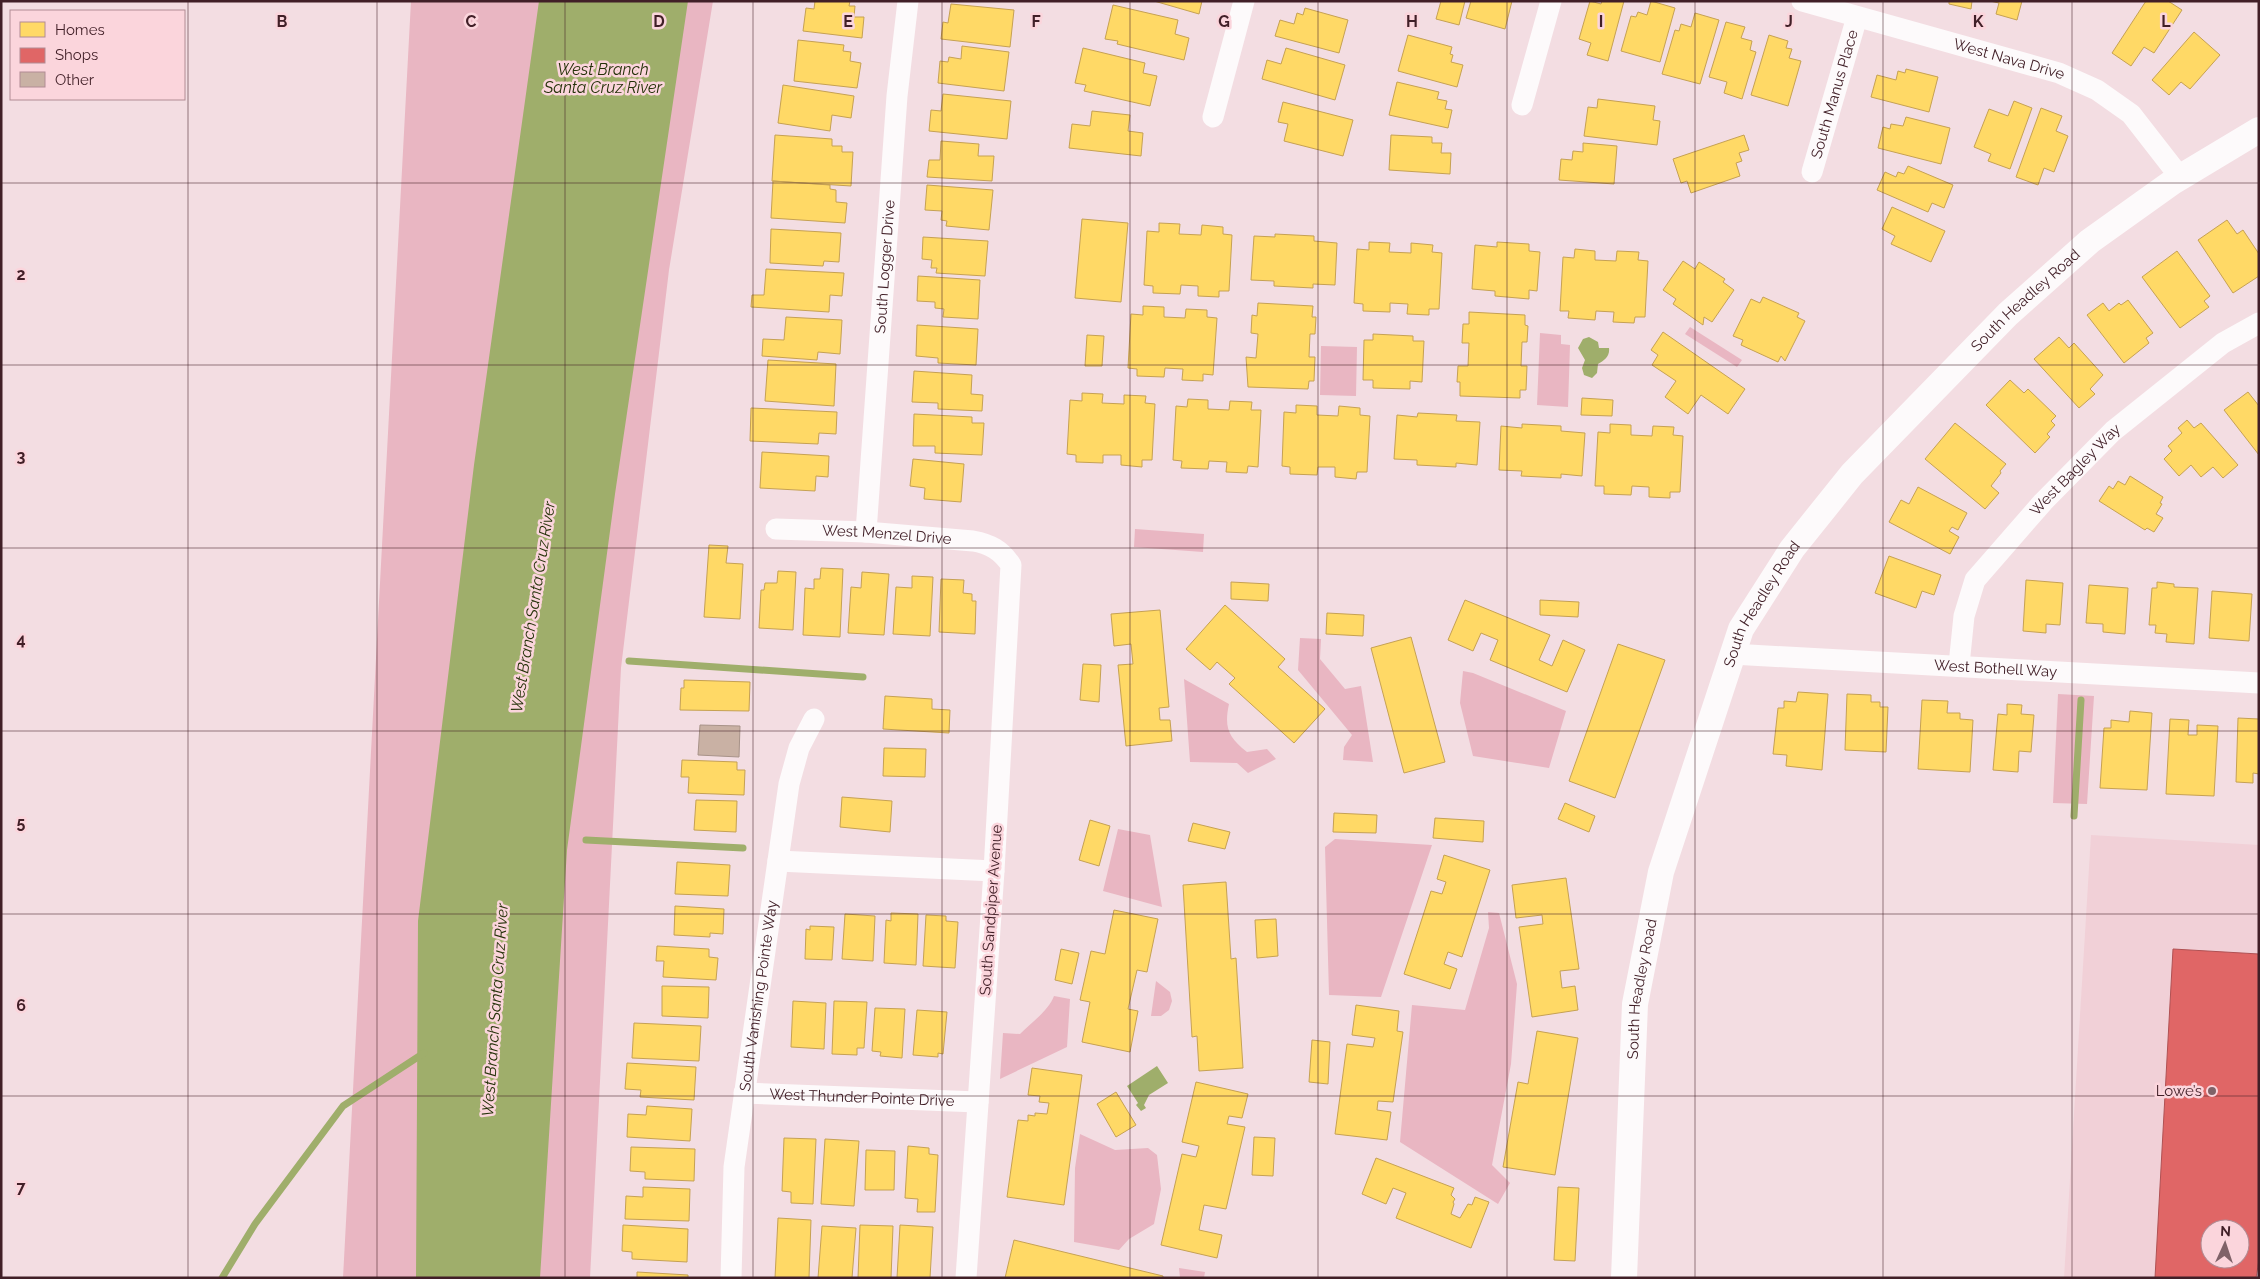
<svg xmlns="http://www.w3.org/2000/svg" width="2260" height="1279" viewBox="0 0 2260 1279" font-family="Raleway,sans-serif">
<style>
.built{fill:#f1d0d7;fill-rule:evenodd}
.green{fill:#e9b6c2}
.water{fill:#9fae6b}
.homes{fill:#ffd966;stroke:#c6a153}
.shops{fill:#e06666;stroke:#b05153;fill-rule:evenodd}
.lines{fill:none;stroke-linecap:round;stroke-linejoin:round}
.stream{stroke:#9fae6b;stroke-width:7}
.building{fill:#c9b1a4;stroke:#a89389}
.minor{stroke:#fdfafb;stroke-width:21}
.tertiary{stroke:#fdfafb;stroke-width:26}
.grid{fill:none;stroke:#411f27;stroke-width:1;stroke-opacity:0.55}
.poi-dot{fill:#7f6268;stroke:#fbd5dc;stroke-width:2}
.labels{text-anchor:middle;dominant-baseline:central;stroke-width:5;stroke-linejoin:round;paint-order:stroke}
.street-label{font-size:15px;fill:#411f27;stroke:#fbd5dc}
.poi-label{font-size:15px;fill:#411f27;stroke:#fbd5dc;text-anchor:end}
.water-label{font-size:16px;font-style:italic;fill:#253209;stroke:#fbd5dc}
.grid-label{font-size:16px;text-anchor:middle;font-weight:bold;fill:#411f27;stroke:#fbd5dc;stroke-width:5;stroke-linejoin:round;paint-order:stroke}
</style>
<rect width="100%" height="100%" fill="#f3dde2"/>
<!-- built -->
<path class="built" d="M2091,835L2259,845V1278H2064ZM2210,1229H2240V1259H2210Z"/>
<!-- green -->
<path class="green" d="M411,1H713L669,270L621,668L590,1278H343Z
M1690,327L1742,360L1737,367L1685,334Z
M1540,333L1561,335V344L1570,345L1568,407L1537,405Z
M1321,346L1357,347L1356,396L1320,395Z
M1135,529L1204,534L1203,552L1134,547Z
M1300,638L1321,639L1320,659L1345,689L1361,686L1373,762L1343,760L1344,747L1352,735L1298,670Z
M1463,671L1473,673L1566,711L1549,768L1473,756L1460,703Z
M1184,679L1229,704C1224,727 1228,737 1247,752L1267,749L1276,759L1248,773L1237,763L1190,762Z
M2058,694L2094,696L2087,804L2053,803Z
M1118,829L1150,835L1162,907L1103,891Z
M1335,839L1432,845L1381,997L1329,995L1325,847Z
M1488,912L1499,913L1517,984L1511,1064L1492,1165L1510,1183L1498,1204L1400,1142L1412,1005L1465,1010L1489,928Z
M1156,981L1170,992L1172,1001L1169,1010L1161,1016H1151Z
M1054,996L1070,999L1067,1047L1000,1079L1003,1033L1020,1034C1031,1023 1049,1010 1054,996Z
M1080,1134L1115,1150L1148,1148L1157,1155L1161,1189L1154,1224L1129,1239L1119,1250L1074,1242L1075,1168Z
M1179,1268L1205,1272L1204,1278H1180Z"/>
<!-- water -->
<path class="water" d="M539,1H688L615,494L567,850L540,1278H416L418,921L474,465Z
M1589,337L1598,342L1599,348H1609C1610,357 1604,360 1598,364L1597,373L1592,378L1584,375L1582,368L1585,360L1578,348L1583,339Z
M1157,1066L1168,1083L1149,1095L1144,1105L1146,1108L1141,1111L1136,1105L1138,1103L1127,1086Z"/>
<!-- homes -->
<path class="homes" d="M815,1H850L849,6H855L854,17H864L862,38L803,31L806,8L814,9Z
M1154,1H1202L1199,14Z
M1441,1H1465L1459,25L1436,19Z
M1471,1H1512L1505,29L1466,18Z
M1590,1L1601,4L1602,1H1624L1608,61L1587,55L1591,43L1579,39Z
M1651,1L1675,8L1660,62L1621,51L1631,16L1636,17L1638,12L1647,15Z
M1949,1H1972L1971,9L1949,4Z
M1990,1H2022L2017,20L1996,14L1999,3Z
M2146,1H2168L2182,10L2154,53L2144,47L2131,66L2112,53Z
M951,4L1014,10L1010,47L941,39L943,22L948,23Z
M1113,5L1178,20L1175,34L1189,38L1184,60L1117,44L1118,41L1105,39Z
M1305,8L1348,20L1339,53L1275,36L1280,20L1294,24L1297,13L1303,15Z
M1695,13L1719,20L1700,84L1662,74L1675,30L1679,31L1681,24L1691,27Z
M1726,22L1745,27L1741,38L1752,41L1750,50L1756,52L1742,99L1724,93L1727,82L1709,77Z
M2194,32L2220,55L2190,89L2181,82L2169,95L2152,80Z
M1408,35L1452,47L1450,54L1453,55L1451,62L1463,65L1457,87L1398,71Z
M1769,35L1788,41L1786,48L1792,49L1789,58L1801,61L1788,106L1751,95Z
M798,40L844,45L843,51L851,52L850,61L861,63L857,88L794,81Z
M962,46L1009,52L1004,91L938,83L940,61L948,62L949,57L961,59Z
M1083,48L1145,63L1143,73L1157,76L1150,106L1084,91L1086,85L1075,83Z
M1286,48L1345,65L1335,100L1262,79L1267,60L1281,64Z
M1906,69L1938,77L1929,112L1871,97L1877,75L1896,80L1898,71L1905,73Z
M1397,82L1439,92L1437,99L1447,101L1445,109L1452,110L1448,128L1389,115Z
M783,85L854,96L851,118L832,115L830,131L778,123Z
M943,94L1011,101L1007,139L929,131L931,110L941,111Z
M1598,99L1655,106L1653,120L1660,121L1657,145L1584,136L1588,107L1597,108Z
M2014,101L2032,108L2010,169L1988,161L1991,154L1974,147L1989,109L2008,116Z
M1283,102L1353,120L1343,156L1284,141L1288,124L1278,122Z
M2041,108L2062,116L2056,131L2068,136L2054,172L2044,168L2038,185L2016,177Z
M1092,111L1130,115L1128,131L1143,133L1141,156L1069,148L1072,124L1090,126Z
M1906,117L1950,128L1941,164L1878,148L1883,127L1890,129L1891,124L1903,126Z
M775,135L832,139V146H842V152H853L851,186L772,181Z
M1391,135L1432,137V143H1442L1441,153H1451L1450,174L1389,170Z
M1744,135L1749,150L1739,153L1742,161L1736,163L1740,176L1691,193L1687,181L1681,183L1673,159Z
M941,141L979,144L978,156H994L992,181L927,177L929,160H940Z
M1583,143L1617,146L1614,184L1559,180L1561,159L1572,160L1573,151L1583,152Z
M1908,166L1953,185L1944,208L1932,203L1928,212L1877,190L1885,172L1896,177L1898,172L1904,174Z
M773,181L830,185V189L836,190V202L847,203L845,223L771,218Z
M927,185L993,190L989,230L946,226L947,221L941,220L942,211L925,210Z
M1892,207L1945,231L1931,262L1891,244L1895,236L1882,229Z
M1082,219L1128,223L1121,302L1075,298Z
M2227,220L2237,234L2243,230L2259,254V276L2233,293L2198,240Z
M1159,223L1180,224L1179,234L1201,235L1202,225L1223,227V234L1232,235L1229,291H1219V297L1198,296V286L1181,285L1180,294L1153,293V286L1144,285L1147,231L1159,232Z
M771,229L841,233L839,262L824,261L823,266L770,263Z
M1275,234L1314,236V241L1337,243L1335,285L1313,284V288L1274,286V281L1251,280L1254,236L1275,237Z
M923,237L988,241L985,276L936,273L937,268H931L932,260L922,259Z
M1369,242L1390,243L1389,252L1411,253V243L1433,245L1432,252L1442,253L1439,309H1429V315L1407,314L1408,304L1390,303V312L1363,311V304L1354,303L1357,249L1369,250Z
M1497,242L1529,244V251L1540,252L1537,291L1529,290V299L1495,296V291L1472,289L1475,245L1497,247Z
M1575,249L1595,251V260L1616,261L1617,251L1639,252L1638,260L1648,261L1645,317H1635L1634,323L1613,322L1614,312L1596,311L1595,320L1568,318L1569,311H1560L1563,257L1574,258Z
M2177,251L2210,296L2204,301L2209,307L2180,328L2142,277Z
M1683,261L1695,269L1699,262L1725,279L1723,282L1734,290L1712,322L1704,317L1703,325L1673,304L1676,299L1663,290Z
M766,269L844,273L842,296L830,295L829,312L751,307L752,295H764Z
M918,276L980,280L978,319L943,317L944,309L935,308V302L917,301Z
M1763,297L1799,313L1797,317L1805,321L1785,361L1781,356L1778,362L1741,345L1743,340L1733,336L1751,299L1760,303Z
M2128,300L2153,333L2146,338L2149,343L2124,363L2087,315L2103,303L2109,311L2119,303L2121,305Z
M1258,303L1313,306L1312,317H1316L1315,334H1310L1309,357H1315L1314,381H1309L1308,389L1248,387L1246,357L1256,358L1258,334L1251,333L1252,315L1257,316Z
M1143,306L1164,307V317L1185,318L1186,309L1207,310V317L1217,318L1213,375L1203,374V381L1182,380L1183,369L1165,368L1164,377L1137,376V369L1128,368L1131,314L1143,315Z
M1469,312L1525,315V325L1528,326L1527,342H1522L1521,366H1527L1526,390H1520V398L1460,396V382H1457L1458,366H1468L1469,343H1462L1463,324H1469Z
M786,317L842,320L840,354L818,352L817,360L762,356L763,339L784,340Z
M917,325L978,329L976,365L938,363V358L916,356Z
M1663,332L1745,389L1728,414L1701,395L1688,414L1665,397L1676,381L1652,365L1658,355L1651,350Z
M1373,334L1413,336V341H1424L1422,382L1410,381V389L1373,388V380H1363L1364,340H1373Z
M1087,335L1104,336L1102,366H1085Z
M2059,337L2069,348L2074,343L2103,375L2090,389L2095,394L2079,408L2034,359Z
M768,360L836,364L834,406L765,401Z
M914,371L972,375L971,394L983,395L982,411L938,409V403L912,402Z
M2010,380L2024,393L2028,389L2056,416L2051,421L2055,425L2047,434L2050,437L2035,453L1986,405Z
M2248,392L2259,406V455L2224,410Z
M1082,393L1103,394L1102,403L1124,404V395L1146,396L1145,403L1155,404L1152,460H1142V467L1121,465V455H1103V463L1076,462V455L1067,454L1070,400L1082,401Z
M1582,398L1613,400L1612,416L1581,415Z
M1188,399L1208,400V409L1229,410L1230,401L1252,402L1251,410H1261L1258,467L1248,466L1247,473L1226,472L1227,462L1209,461L1208,469L1181,468L1182,461L1173,460L1176,406L1187,407Z
M1296,405L1317,406V415L1338,416L1339,406L1360,408V415L1370,416L1367,472H1357L1356,479L1335,477V467H1318L1317,475L1290,474V467L1282,466L1284,412L1296,413Z
M751,408L837,412L836,434L819,433L818,444L750,441Z
M1418,413L1457,415L1456,421L1480,422L1477,465L1456,463V467L1417,465V460L1394,459L1397,415L1417,417Z
M914,414L972,417V423H984L982,455L935,453V446H913Z
M2187,420L2194,428L2201,423L2238,465L2223,478L2213,467L2201,477L2191,465L2179,476L2164,459L2172,451L2168,446L2182,433L2178,428Z
M1955,423L2006,464L2000,471L2001,473L1991,486L1999,493L1985,509L1925,459Z
M1522,424L1561,426V431L1585,433L1582,476L1561,474V478L1521,476L1522,471L1499,470L1501,426L1522,428Z
M1610,424L1631,425V435L1652,436L1653,426L1674,427L1673,435L1683,436L1680,492H1670V498L1649,497V487L1632,486L1631,495L1604,494V486H1595L1598,432L1610,433Z
M762,452L829,456L828,477L816,476L815,491L760,488Z
M913,459L964,464L961,502L924,499L925,488L910,486Z
M2130,476L2163,497L2160,503L2162,504L2156,514L2163,518L2154,532L2147,528L2145,530L2099,501L2109,486L2113,489L2118,481L2125,485Z
M1918,487L1967,513L1958,530L1952,527L1949,531L1959,537L1950,554L1889,522L1901,500L1909,504Z
M709,545L728,546L726,563L743,564L740,619L704,617Z
M1889,556L1941,575L1934,595L1922,591L1916,608L1875,593Z
M821,568L843,569L840,637L803,635L805,588L814,589V579H820Z
M778,571L796,572L793,630L759,628L761,590H764L765,583H777Z
M862,572L889,574L884,635L848,633L851,587L861,588Z
M912,576L933,577L930,636L893,634L896,587L912,588Z
M941,579L964,580L963,593L972,594V601H976L975,634L939,632Z
M2026,580L2063,583L2060,625L2046,624V633L2023,631Z
M1231,582L1269,584L1268,601L1231,599Z
M2157,582L2174,584V587L2198,588L2194,644L2166,642L2167,634L2155,633L2156,625H2149L2152,588H2157Z
M2089,585L2128,588L2125,634L2103,632V624L2086,623Z
M2212,591L2252,594L2249,641L2209,638Z
M1465,600L1550,635L1539,660L1552,666L1563,640L1585,650L1567,692L1490,660L1498,640L1481,633L1473,651L1448,640Z
M1540,600L1579,602L1578,617L1540,615Z
M1225,605L1285,659L1278,667L1325,709L1294,743L1229,684L1235,678L1217,662L1210,670L1186,649Z
M1160,610L1169,707L1159,708L1160,720H1170L1172,741L1126,746L1118,665L1133,664L1131,644L1114,646L1111,614Z
M1327,613L1364,615L1363,636L1326,634Z
M1411,637L1445,762L1404,773L1371,648Z
M1618,644L1665,660L1615,798L1569,781Z
M1083,664L1101,665L1099,702L1080,700Z
M684,680L750,682L749,711L680,710L681,688H684Z
M1798,692L1828,694L1822,770L1786,766L1787,755L1773,754L1778,708H1784V701L1796,702Z
M1847,694L1871,695V702H1880V707H1888L1886,752L1845,750Z
M885,696L932,699V709L950,710L949,733L883,729Z
M1922,700L1948,701L1947,713H1960V719L1973,720L1970,772L1918,769Z
M2007,704L2022,705L2021,714L2034,715L2031,752L2019,751L2018,772L1993,770L1998,714L2007,715Z
M2130,711L2152,713L2147,790L2100,788L2104,728H2111V720L2129,722Z
M2238,718L2259,719V774L2253,773V783L2236,782Z
M2170,719L2189,720L2188,735H2197V725L2218,726L2214,796L2166,794Z
M884,748L926,749L925,777L883,776Z
M682,760L737,762V770H745L744,795L688,793L689,777H681Z
M842,797L892,801L890,832L840,827Z
M696,800L737,801L736,832L694,830Z
M1565,803L1595,816L1589,832L1558,819Z
M1334,813L1377,815L1376,833L1333,832Z
M1435,818L1484,821L1483,842L1433,838Z
M1090,820L1110,826L1099,866L1079,860Z
M1193,823L1230,832L1225,849L1188,841Z
M1444,855L1490,870L1462,957L1448,952L1444,964L1457,969L1450,989L1404,974L1431,891L1442,894L1446,882L1437,879Z
M677,862L730,865L728,896L675,894Z
M1566,878L1579,969L1560,971L1562,988L1575,986L1578,1010L1532,1017L1519,927L1543,924L1542,915L1516,918L1512,885Z
M1226,882L1231,959L1236,958L1243,1068L1199,1071L1197,1036L1192,1037L1183,885Z
M675,906L724,909L723,934L710,933V937L674,935Z
M1114,910L1158,919L1147,972L1137,970L1128,1009L1138,1011L1130,1052L1082,1042L1090,1002L1080,1000L1091,951L1105,954Z
M891,913L918,914L916,965L884,963L886,920L891,921Z
M845,914L875,916L873,961L842,959Z
M926,915L946,916V921L958,922L955,968L923,966Z
M1276,919L1278,956L1257,958L1255,920Z
M810,926L834,927L832,960L805,959L806,929L810,930Z
M657,946L709,949V957L718,958L716,980L663,977L664,961H656Z
M1061,949L1079,953L1072,984L1055,980Z
M662,986L709,987L708,1018L662,1016Z
M793,1001L826,1003L824,1049L791,1047Z
M834,1001L867,1002L864,1048H857V1055L832,1054Z
M1356,1005L1399,1011L1397,1031L1403,1032L1393,1102L1378,1101L1377,1110L1391,1112L1387,1140L1335,1134L1347,1044L1373,1047L1375,1038L1352,1035Z
M875,1008L905,1009L902,1058L880,1056L881,1052L872,1051Z
M917,1010L947,1012L943,1054L938,1053V1057L913,1055Z
M634,1023L701,1026L699,1061L632,1058Z
M1537,1031L1578,1038L1555,1175L1503,1167L1518,1082L1528,1084Z
M1312,1040L1330,1042L1328,1084L1309,1082Z
M627,1063L696,1067L694,1100L640,1097L641,1090L625,1089Z
M1032,1068L1082,1075L1064,1205L1007,1197L1018,1120L1028,1121V1115L1035,1116V1113L1047,1114L1049,1103L1039,1102L1040,1096L1028,1095Z
M1196,1082L1248,1094L1242,1118L1229,1116L1227,1124L1245,1127L1226,1209L1204,1205L1199,1230L1222,1235L1217,1258L1161,1245L1182,1154L1196,1157L1199,1146L1182,1142Z
M1116,1092L1136,1125L1116,1137L1097,1104Z
M647,1106L692,1109L690,1141L627,1137L628,1114L646,1115Z
M1254,1137L1275,1138L1273,1176L1252,1175Z
M784,1138L816,1139L813,1204L791,1203V1192L782,1191Z
M825,1139L859,1141L854,1206L821,1204Z
M908,1146L929,1148V1154L938,1155L935,1212H917L918,1199L905,1198Z
M631,1147L695,1149L694,1181L645,1179V1172L630,1171Z
M866,1150L895,1151L894,1190H865Z
M1376,1158L1454,1188L1451,1195L1455,1199L1453,1202L1454,1204L1451,1214L1460,1218L1468,1204L1472,1205L1475,1197L1489,1202L1471,1248L1396,1218L1406,1193L1393,1188L1386,1204L1362,1194Z
M643,1187L690,1189L689,1221L625,1219L626,1196L643,1197Z
M1558,1187L1579,1188L1575,1261L1554,1260Z
M778,1218L811,1220L809,1278H775Z
M623,1225L688,1229L687,1262L632,1259V1252L622,1251Z
M860,1225L893,1226L891,1278H858Z
M900,1225L933,1227L930,1278H897Z
M822,1226L856,1228L852,1278H818Z
M1014,1240L1163,1276V1278H1005Z
M637,1272L688,1275V1278H637Z"/>
<!-- shops -->
<path class="shops" d="M2173,949L2259,954V1260L2256,1278H2155ZM2210,1229H2240V1259H2210Z"/>
<g class="lines">
<!-- stream -->
<path class="stream" d="M629,661L863,677
M2074,816L2081,700
M586,840L743,848
M222,1278L255,1224L343,1106L424,1053"/>
</g>
<!-- building -->
<path class="building" d="M700,725L740,726L739,757L698,755Z"/>
<g class="lines">
<!-- minor -->
<g class="minor">
<path id="s1" d="M1802,1L2059,73L2097,90L2131,114L2180,177"/>
<path d="M1522,105L1551,1"/>
<path d="M1213,117L1244,1"/>
<path id="s2" d="M1812,172L1857,17"/>
<path id="s3" d="M776,529L866,532L973,541C990,544 1001,550 1011,565L994,871L966,1278"/>
<path id="s4" d="M866,532L897,96L908,1"/>
<path id="s5" d="M1732,654L2259,683"/>
<path id="s6" d="M1959,665L1964,616L1975,580L2043,502L2113,431L2223,343L2259,323"/>
<path d="M778,861L994,871"/>
<path id="s7" d="M744,1093L978,1102"/>
<path id="s8" d="M731,1278L734,1167L789,784L799,748L814,719"/>
</g>
<!-- tertiary -->
<path class="tertiary" id="s9" d="M1624,1278L1635,1004L1661,872L1741,629L1792,549L1852,474L2008,314L2090,241L2174,181L2259,130"/>
</g>
<!-- grid -->
<path class="grid" d="M188,1V1278M377,1V1278M565,1V1278M753,1V1278M942,1V1278M1130,1V1278M1318,1V1278M1507,1V1278M1695,1V1278M1883,1V1278M2072,1V1278M1,183H2259M1,365H2259M1,548H2259M1,731H2259M1,914H2259M1,1096H2259"/>
<!-- markers -->
<circle class="poi-dot" cx="2212" cy="1091" r="5"/>
<g class="labels">
<!-- street labels -->
<g class="street-label">
<text stroke="none"><textPath href="#s1" startOffset="215">West Nava Drive</textPath></text>
<text stroke="none"><textPath href="#s2" startOffset="81">South Manus Place</textPath></text>
<text stroke="none"><textPath href="#s4" startOffset="266">South Logger Drive</textPath></text>
<text stroke="none"><textPath href="#s9" startOffset="1101">South Headley Road</textPath></text>
<text stroke="none"><textPath href="#s6" startOffset="236">West Bagley Way</textPath></text>
<text stroke="none"><textPath href="#s3" startOffset="111">West Menzel Drive</textPath></text>
<text stroke="none"><textPath href="#s9" startOffset="696">South Headley Road</textPath></text>
<text stroke="none"><textPath href="#s5" startOffset="264">West Bothell Way</textPath></text>
<text transform="translate(991 910) rotate(-86)">South Sandpiper Avenue</text>
<text stroke="none"><textPath href="#s9" startOffset="290">South Headley Road</textPath></text>
<text stroke="none"><textPath href="#s8" startOffset="284">South Vanishing Pointe Way</textPath></text>
<text stroke="none"><textPath href="#s7" startOffset="118">West Thunder Pointe Drive</textPath></text>
</g>
<!-- poi labels -->
<g class="poi-label">
<text x="2202" y="1091">Lowe’s</text>
</g>
<!-- water labels -->
<g class="water-label">
<text x="603" y="69">West Branch<tspan x="603" dy="18">Santa Cruz River</tspan></text>
<text transform="translate(533 607) rotate(-81)">West Branch Santa Cruz River</text>
<text transform="translate(495 1010) rotate(-86)">West Branch Santa Cruz River</text>
</g>
</g>
<g class="grid-label">
<text x="282" y="27">B</text>
<text x="471" y="27">C</text>
<text x="659" y="27">D</text>
<text x="848" y="27">E</text>
<text x="1036" y="27">F</text>
<text x="1224" y="27">G</text>
<text x="1412" y="27">H</text>
<text x="1601" y="27">I</text>
<text x="1789" y="27">J</text>
<text x="1978" y="27">K</text>
<text x="2166" y="27">L</text>
<text x="21" y="280">2</text>
<text x="21" y="462">3</text>
<text x="21" y="645">4</text>
<text x="21" y="828">5</text>
<text x="21" y="1011">6</text>
<text x="21" y="1193">7</text>
</g>
<!-- border -->
<rect width="2260" height="1279" fill="none" stroke="#411f27" stroke-width="5"/>
<!-- legend -->
<rect x="10" y="10" width="175" height="90" fill="#fbd5dc" stroke="#b18c94"/>
<rect x="20" y="22" width="25" height="15" fill="#ffd966" stroke="#b18c94"/>
<text x="55" y="35" font-size="15" fill="#411f27">Homes</text>
<rect x="20" y="48" width="25" height="15" fill="#e06666" stroke="#b18c94"/>
<text x="55" y="60" font-size="15" fill="#411f27">Shops</text>
<rect x="20" y="72" width="25" height="15" fill="#c9b1a4" stroke="#b18c94"/>
<text x="55" y="85" font-size="15" fill="#411f27">Other</text>
<!-- north arrow -->
<g transform="translate(2225 1244) rotate(3)"><circle r="24" fill="#fbd5dc" stroke="#b18c94"/>
<path d="M0-4L9 19L0 12L-9 19Z" fill="#7f6268"/>
<text y="-8" font-size="14" font-weight="bold" text-anchor="middle" fill="#411f27">N</text>
</g>
</svg>
